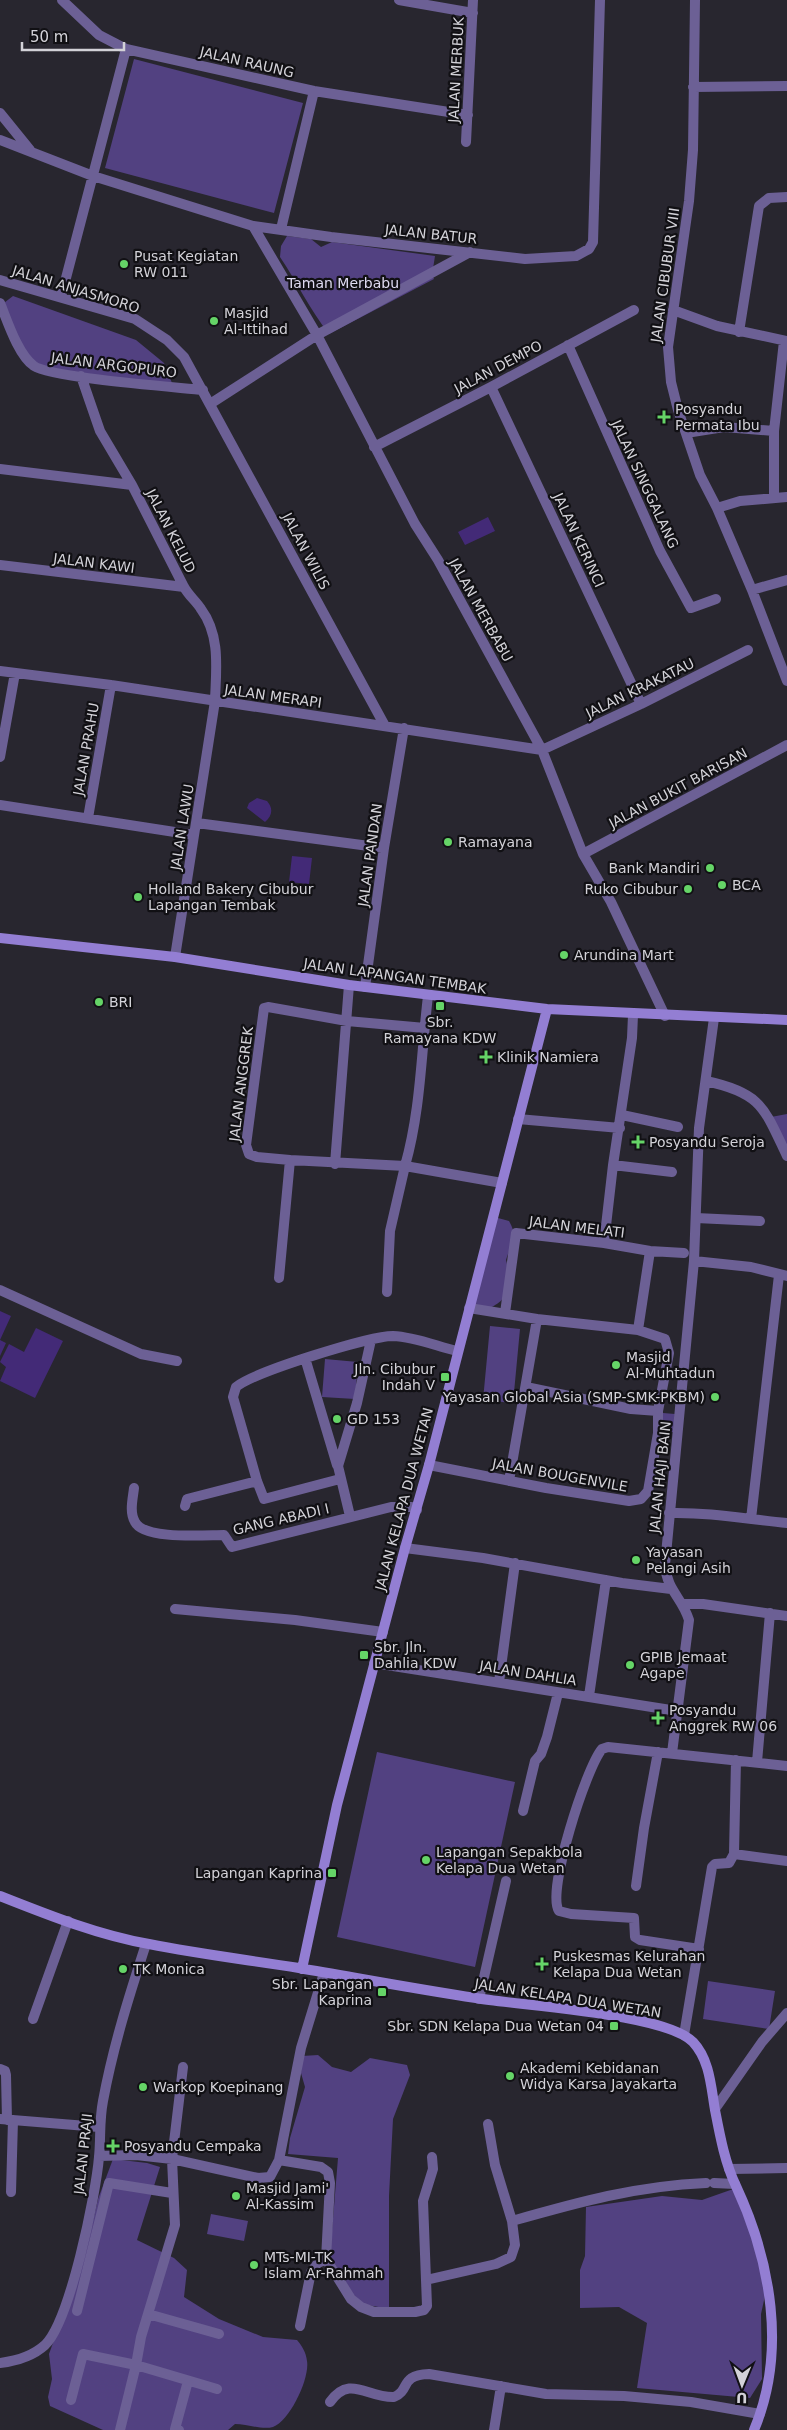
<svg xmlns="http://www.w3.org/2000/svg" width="787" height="2430" viewBox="0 0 787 2430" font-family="'DejaVu Sans',sans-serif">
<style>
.green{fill:#524181}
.water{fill:#432a77}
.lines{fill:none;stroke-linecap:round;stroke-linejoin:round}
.street{stroke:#6c6095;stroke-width:10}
.secondary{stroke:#937ed3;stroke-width:10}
.poi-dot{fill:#65d467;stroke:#111014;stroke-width:2}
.labels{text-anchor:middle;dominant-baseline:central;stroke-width:4.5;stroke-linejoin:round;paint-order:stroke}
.street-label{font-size:14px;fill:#d3d2d8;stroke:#111014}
.poi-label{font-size:14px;fill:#d3d2d8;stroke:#111014;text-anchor:start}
.park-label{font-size:14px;fill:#dfdbf2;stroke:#111014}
</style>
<rect width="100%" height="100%" fill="#28262f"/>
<!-- green -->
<path class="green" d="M134,59L303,103L274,213L105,168Z
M287,236L311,239L321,247L332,242L435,256L432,275L434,279L329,334C310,310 297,282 280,257L281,246Z
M13,296L136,340L164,363L174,388L31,370L0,306Z
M787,1114V1147L771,1117Z
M498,1218L509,1221C520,1241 511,1243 506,1260C509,1269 507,1289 503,1298C500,1303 495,1305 490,1308L474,1305L492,1220Z
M490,1326L520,1329L513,1403L483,1400Z
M325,1359L358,1362L355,1399L322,1397Z
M663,1413L675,1414L673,1432H662Z
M377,1752L515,1782L475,1967L337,1937Z
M708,1981L775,1991L769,2029L703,2019Z
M318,2055L332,2067L351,2072L370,2058L407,2065L410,2075L393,2119L389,2196V2309L362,2304L350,2291L330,2255L338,2158L288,2154L290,2138L305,2087L301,2073L302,2056Z
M113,2159L147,2163L160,2167L137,2240L174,2258L187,2270L184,2297L219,2319L263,2337L297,2340C302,2346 306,2352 307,2361C310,2378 290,2421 273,2427C262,2430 247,2424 235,2424L228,2430H103L50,2406L48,2397L52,2379L49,2354L85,2254L98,2199Z
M739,2187L766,2291L761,2314L762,2379L750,2398L637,2388L647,2323L619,2307L580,2308V2270L585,2256L586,2207L662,2196L702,2200Z
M211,2214L248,2221L244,2241L207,2234Z"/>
<!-- water -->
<path class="water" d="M488,517L495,531L465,545L458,532Z
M257,798L267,801C273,808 273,815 265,822L247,808L249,803Z
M292,856L312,858L309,884L289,882Z
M0,1311L11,1316L0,1340L6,1343L0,1356Z
M36,1328L63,1341L35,1398L0,1381L6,1367L0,1362L9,1344L24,1352Z"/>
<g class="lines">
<!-- street -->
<path class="street" d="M62,0L99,35L126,49L314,91L468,115
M399,0L473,13
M695,0L693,150L689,201L668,347L671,382L678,410L700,475L717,508L752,590L787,681
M693,87L787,86
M0,113L30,150
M0,140L93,176L253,226L331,237L525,259L576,256L589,249L593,242L600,0
M466,142L473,0
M253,226L317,335L415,524L438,560L542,750L583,854L611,902L665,1016
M281,229L314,91
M0,280L135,319L167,340L184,357L385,726
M61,297L126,49
M0,303C7,320 18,355 34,366C51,378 175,387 203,390
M673,310L717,326L787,341
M739,332L759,206L769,198L787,197
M568,345L660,551L691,608L716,599
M81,376L100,431L132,485L184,587C189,596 196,601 201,609C221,636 216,670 215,701L175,957
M491,387L641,704
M210,404L317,335L470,252
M686,433L724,427L774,431
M374,447L491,387L634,310
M0,469L132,485
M774,497V431L784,341
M717,508L740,501L787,497
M0,565L184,587
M752,590L787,580
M0,671L111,685L542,750L641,704L748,650
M0,757L15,673
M0,805L194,835
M88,818L111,685
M197,823L384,848
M583,854L787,745
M365,987L384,848L404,728
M706,1081C762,1093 764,1108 787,1156
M622,1115L678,1127
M518,1119L620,1128
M290,1160L257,1157L249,1154L246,1145L264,1008L268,1007L347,1021L425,1028
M335,1164L349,985
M613,1165L672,1172
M696,1218L760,1221
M604,1243L613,1165L632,1038L633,1015
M694,1261L751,1267L787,1276
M279,1278L290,1160L405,1166C421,1109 421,1054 428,996
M0,1290L141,1354L177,1361
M387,1292L390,1231L405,1166L502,1183
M505,1313L516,1233L604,1243L650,1251L684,1253
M638,1330L650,1251
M305,1358L337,1465
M526,1387L631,1409L658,1411
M429,1465L546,1488L629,1501L641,1499L648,1491L658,1433V1411L669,1353L665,1339L638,1330L537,1319L469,1308
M340,1479L264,1499L257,1481L233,1397L236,1387C254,1372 369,1336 393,1336C415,1337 436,1346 457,1351
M509,1481L537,1319
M134,1488C133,1498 129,1512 135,1522C144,1540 205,1535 224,1535L232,1547L391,1507H412L417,1510
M185,1506L187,1499L257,1481
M669,1513C711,1512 746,1519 787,1523
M350,1516L338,1466L357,1403L371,1340
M751,1519L779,1275
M405,1548L483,1558L622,1583L671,1589
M683,1604H703L787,1616
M175,1609L295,1620L383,1632
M374,1663L677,1711
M499,1682L515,1563
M589,1696L606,1580
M672,1753L689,1620C682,1597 667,1591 665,1565L694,1261L699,1128L714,1018
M757,1762L770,1613
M523,1811L535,1761L541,1754L547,1737L558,1693
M734,1854L787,1861
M636,1886L644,1828L658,1752
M699,1949L640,1940L635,1937L634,1918L571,1914L559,1911C546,1892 586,1768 602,1749L608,1747L787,1766
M479,1999L506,1881
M33,2019L68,1921
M684,2035L712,1867L715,1864L729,1863L734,1854L736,1760
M183,2067L172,2159L258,2178L270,2177L279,2160L301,2048L324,1973
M0,2069L5,2071L6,2075L7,2120
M715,2109L762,2042L787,2013
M0,2119L99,2127
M488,2124L495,2165L512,2221
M279,2160L321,2167L328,2172L330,2183L326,2259L351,2299L361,2307L374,2312H415L424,2310L427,2306L423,2201L433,2169L432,2157
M729,2169L787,2168
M714,2183L735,2184
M11,2192L13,2120
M426,2280L496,2264L511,2257L515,2245L512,2221C579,2202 636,2186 706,2183
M77,2311L109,2183L172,2193
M148,2314L219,2334
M300,2326L311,2272L318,2263L326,2259
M0,2363C16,2361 33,2356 45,2345C70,2321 96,2194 99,2157C101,2137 99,2122 103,2101C113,2047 129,1996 146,1944
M71,2400L83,2354L136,2365L141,2337L175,2225L172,2159L136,2155L99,2156
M330,2402C350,2374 367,2398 394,2397C411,2390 399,2375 429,2374L546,2394L624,2396L691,2402L760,2414
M120,2430L136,2365L217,2389
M179,2430L175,2429L188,2381
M494,2430L501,2386"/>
<!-- secondary -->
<path class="secondary" d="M0,938L175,957L349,985L547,1009L787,1020
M0,1896C48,1915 98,1935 149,1944C199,1954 249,1960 299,1968C358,1978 416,1989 476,1998C522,2006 664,2013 693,2042C710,2060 711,2087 715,2110C720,2136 725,2163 736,2186C771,2261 787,2352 754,2430
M302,1969L337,1805L405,1548L429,1465L547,1009"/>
</g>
<!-- markers -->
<g class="poi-dot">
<circle cx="124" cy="264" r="5"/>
<circle cx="214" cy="321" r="5"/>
<path d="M661.5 409.5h5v5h5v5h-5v5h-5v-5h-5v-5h5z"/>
<circle cx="448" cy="842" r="5"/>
<circle cx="710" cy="868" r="5"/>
<circle cx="722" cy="885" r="5"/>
<circle cx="688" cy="889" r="5"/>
<circle cx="138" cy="897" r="5"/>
<circle cx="564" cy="955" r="5"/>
<circle cx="99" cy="1002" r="5"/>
<rect x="435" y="1001" width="10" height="10" rx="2.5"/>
<path d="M483.5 1049.5h5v5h5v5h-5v5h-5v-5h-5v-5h5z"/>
<path d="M635.5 1134.5h5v5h5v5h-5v5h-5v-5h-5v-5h5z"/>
<circle cx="616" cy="1365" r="5"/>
<rect x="440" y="1372" width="10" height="10" rx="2.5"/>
<circle cx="715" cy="1397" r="5"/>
<circle cx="337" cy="1419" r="5"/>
<circle cx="636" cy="1560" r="5"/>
<rect x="359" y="1650" width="10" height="10" rx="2.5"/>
<circle cx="630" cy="1665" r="5"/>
<path d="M655.5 1710.5h5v5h5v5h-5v5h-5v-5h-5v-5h5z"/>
<circle cx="426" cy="1860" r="5"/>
<rect x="327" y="1868" width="10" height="10" rx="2.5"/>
<path d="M539.5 1956.5h5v5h5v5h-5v5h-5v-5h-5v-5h5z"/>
<circle cx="123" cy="1969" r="5"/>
<rect x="377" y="1987" width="10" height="10" rx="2.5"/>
<rect x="609" y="2021" width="10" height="10" rx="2.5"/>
<circle cx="510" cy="2076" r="5"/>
<circle cx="143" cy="2087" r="5"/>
<path d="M110.5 2138.5h5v5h5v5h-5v5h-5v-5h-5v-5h5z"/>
<circle cx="236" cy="2196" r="5"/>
<circle cx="254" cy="2265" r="5"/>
</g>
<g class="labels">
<!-- street labels -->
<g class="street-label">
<text transform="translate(247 62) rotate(13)">JALAN RAUNG</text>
<text transform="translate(456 70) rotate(-87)">JALAN MERBUK</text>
<text transform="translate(431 234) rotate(6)">JALAN BATUR</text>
<text transform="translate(665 275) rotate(-82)">JALAN CIBUBUR VIII</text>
<text transform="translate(76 289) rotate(17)">JALAN ANJASMORO</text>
<text transform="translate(114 365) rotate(7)">JALAN ARGOPURO</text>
<text transform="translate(498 367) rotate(-28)">JALAN DEMPO</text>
<text transform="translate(645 484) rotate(65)">JALAN SINGGALANG</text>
<text transform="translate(171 531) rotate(63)">JALAN KELUD</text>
<text transform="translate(579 540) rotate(65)">JALAN KERINCI</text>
<text transform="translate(306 551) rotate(62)">JALAN WILIS</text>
<text transform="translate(94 563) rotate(7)">JALAN KAWI</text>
<text transform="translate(481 610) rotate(61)">JALAN MERBABU</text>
<text transform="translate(640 688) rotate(-26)">JALAN KRAKATAU</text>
<text transform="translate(273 696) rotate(8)">JALAN MERAPI</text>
<text transform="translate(86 749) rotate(-80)">JALAN PRAHU</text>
<text transform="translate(678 788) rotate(-28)">JALAN BUKIT BARISAN</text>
<text transform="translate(182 827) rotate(-81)">JALAN LAWU</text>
<text transform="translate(370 855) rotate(-82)">JALAN PANDAN</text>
<text transform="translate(395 976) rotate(8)">JALAN LAPANGAN TEMBAK</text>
<text transform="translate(241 1084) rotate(-83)">JALAN ANGGREK</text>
<text transform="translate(577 1227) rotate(7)">JALAN MELATI</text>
<text transform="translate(560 1475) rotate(10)">JALAN BOUGENVILE</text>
<text transform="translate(660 1477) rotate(-84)">JALAN HAJI BAIN</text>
<text transform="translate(404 1499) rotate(-75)">JALAN KELAPA DUA WETAN</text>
<text transform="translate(281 1519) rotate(-13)">GANG ABADI I</text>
<text transform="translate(528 1673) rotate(9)">JALAN DAHLIA</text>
<text transform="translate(568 1998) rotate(9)">JALAN KELAPA DUA WETAN</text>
<text transform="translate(83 2154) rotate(-84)">JALAN PRAJI</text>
</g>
<!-- poi labels -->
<g class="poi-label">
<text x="134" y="256">Pusat Kegiatan<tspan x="134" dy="16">RW 011</tspan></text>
<text x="224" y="313">Masjid<tspan x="224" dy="16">Al-Ittihad</tspan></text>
<text x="675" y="409">Posyandu<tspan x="675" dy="16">Permata Ibu</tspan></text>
<text x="458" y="842">Ramayana</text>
<text x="700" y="868" text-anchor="end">Bank Mandiri</text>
<text x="732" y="885">BCA</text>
<text x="148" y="889">Holland Bakery Cibubur<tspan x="148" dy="16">Lapangan Tembak</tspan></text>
<text x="678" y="889" text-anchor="end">Ruko Cibubur</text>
<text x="574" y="955">Arundina Mart</text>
<text x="109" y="1002">BRI</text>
<text x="440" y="1022" text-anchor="middle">Sbr.<tspan x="440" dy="16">Ramayana KDW</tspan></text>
<text x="497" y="1057">Klinik Namiera</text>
<text x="649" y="1142">Posyandu Seroja</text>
<text x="626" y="1357">Masjid<tspan x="626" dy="16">Al-Muhtadun</tspan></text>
<text x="435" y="1369" text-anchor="end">Jln. Cibubur<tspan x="435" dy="16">Indah V</tspan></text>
<text x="705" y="1397" text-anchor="end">Yayasan Global Asia (SMP-SMK-PKBM)</text>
<text x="347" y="1419">GD 153</text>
<text x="646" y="1552">Yayasan<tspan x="646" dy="16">Pelangi Asih</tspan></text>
<text x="374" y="1647">Sbr. Jln.<tspan x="374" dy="16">Dahlia KDW</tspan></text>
<text x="640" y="1657">GPIB Jemaat<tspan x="640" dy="16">Agape</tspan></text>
<text x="669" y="1710">Posyandu<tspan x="669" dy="16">Anggrek RW 06</tspan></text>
<text x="436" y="1852">Lapangan Sepakbola<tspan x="436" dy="16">Kelapa Dua Wetan</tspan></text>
<text x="322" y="1873" text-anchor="end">Lapangan Kaprina</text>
<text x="553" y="1956">Puskesmas Kelurahan<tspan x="553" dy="16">Kelapa Dua Wetan</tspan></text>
<text x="133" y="1969">TK Monica</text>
<text x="372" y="1984" text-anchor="end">Sbr. Lapangan<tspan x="372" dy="16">Kaprina</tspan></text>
<text x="604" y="2026" text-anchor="end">Sbr. SDN Kelapa Dua Wetan 04</text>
<text x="520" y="2068">Akademi Kebidanan<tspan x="520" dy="16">Widya Karsa Jayakarta</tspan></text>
<text x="153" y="2087">Warkop Koepinang</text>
<text x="124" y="2146">Posyandu Cempaka</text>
<text x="246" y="2188">Masjid Jami'<tspan x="246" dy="16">Al-Kassim</tspan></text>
<text x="264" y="2257">MTs-MI-TK<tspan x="264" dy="16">Islam Ar-Rahmah</tspan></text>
</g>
<!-- park labels -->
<g class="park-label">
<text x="343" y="283">Taman Merbabu</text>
</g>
</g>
<!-- north arrow -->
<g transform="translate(742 2385) rotate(181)" stroke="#111014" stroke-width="4" paint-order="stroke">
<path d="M0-4L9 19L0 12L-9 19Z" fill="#d3d2d8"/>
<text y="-8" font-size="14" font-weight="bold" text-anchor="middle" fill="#d3d2d8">U</text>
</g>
<!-- scale -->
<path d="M22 42v8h102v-8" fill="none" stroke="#d3d2d8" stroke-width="2.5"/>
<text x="30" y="42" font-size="15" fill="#d3d2d8" stroke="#111014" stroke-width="4" paint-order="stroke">50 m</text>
</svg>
